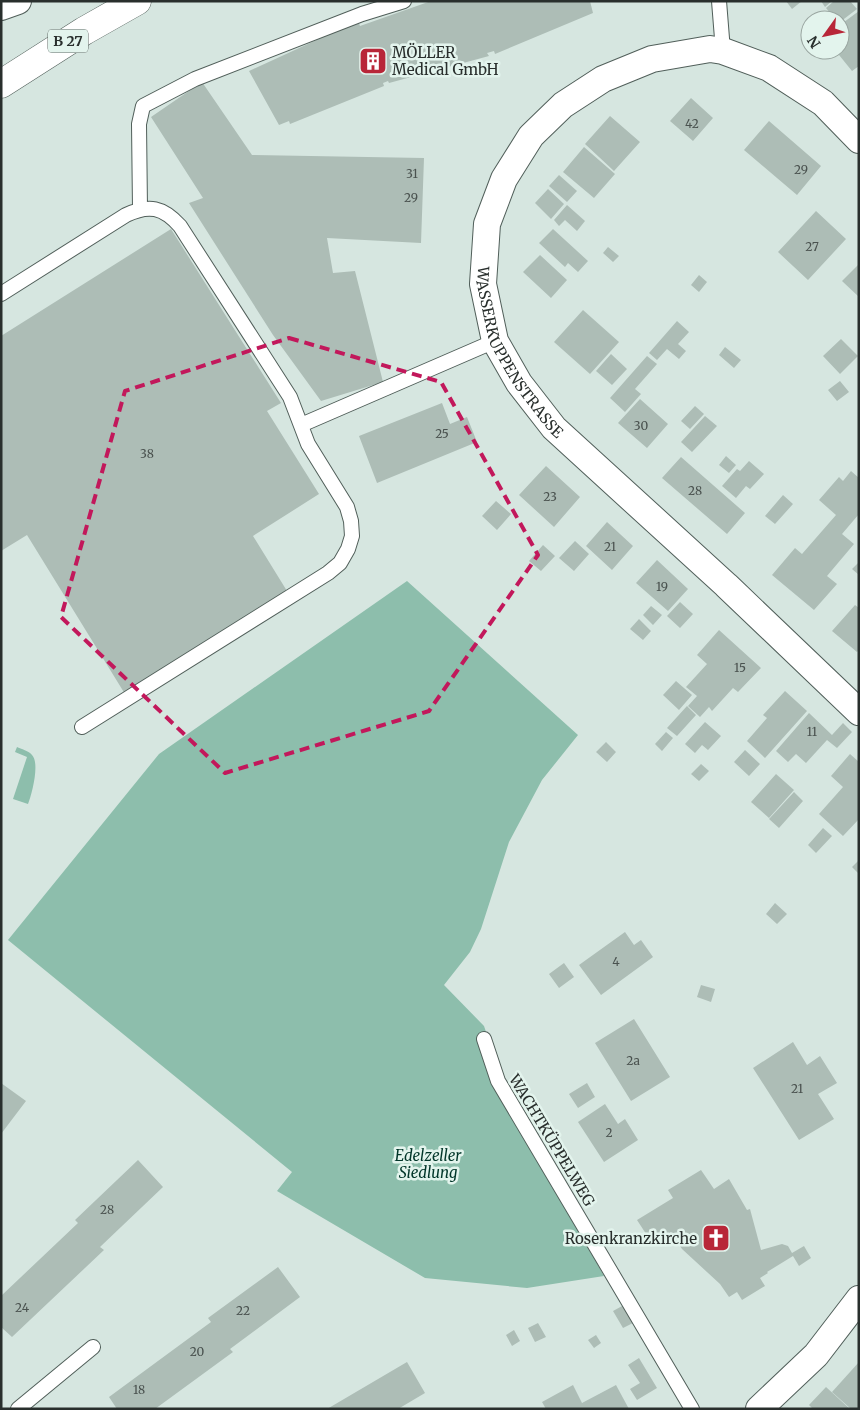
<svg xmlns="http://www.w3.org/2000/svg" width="860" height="1410" viewBox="0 0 860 1410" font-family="Merriweather,serif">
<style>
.green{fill:#8dbeac}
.building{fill:#adbdb6}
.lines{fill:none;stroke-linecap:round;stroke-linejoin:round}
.lane-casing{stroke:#515f5a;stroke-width:16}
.street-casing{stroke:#515f5a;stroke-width:28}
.highway-casing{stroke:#515f5a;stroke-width:29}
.lane{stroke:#fff;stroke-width:14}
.street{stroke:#fff;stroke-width:26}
.highway{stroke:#fff;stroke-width:28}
.marked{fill:none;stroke:#c2185b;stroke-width:4;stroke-dasharray:10 6;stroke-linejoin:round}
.labels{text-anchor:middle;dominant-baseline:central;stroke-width:5;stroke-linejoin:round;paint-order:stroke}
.number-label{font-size:12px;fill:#4a524f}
.shield{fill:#e3f4ed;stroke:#616a67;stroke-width:1}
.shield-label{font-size:14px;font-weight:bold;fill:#292f2d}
.poi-label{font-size:15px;fill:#292f2d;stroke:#e3f4ed;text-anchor:start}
.street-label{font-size:15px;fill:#292f2d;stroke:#e3f4ed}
.park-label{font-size:15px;font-style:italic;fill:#013629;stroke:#e3f4ed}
</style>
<rect width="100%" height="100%" fill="#d6e6e0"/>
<!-- green -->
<path class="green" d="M407,581L578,735L542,780L509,842L481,929L470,952L444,985L484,1026L513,1111L604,1276L527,1288L425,1278L277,1191L292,1172L8,940L159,754Z
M17,747C21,749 29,751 32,755C40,763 32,794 28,804L13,799L27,757L15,752Z"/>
<!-- building -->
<path class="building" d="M431,1H590L593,13L495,54L494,51L487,53L489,56L389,83L388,81L383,83L384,86L290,124L289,121L279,125L249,71L358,21L360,26Z
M786,1H802L792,9Z
M821,1H832L825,7Z
M834,1H850L857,9L840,22V20H836L826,8Z
M859,11V66L852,71L835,50H840V25Z
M202,82L252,155L424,158L421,243L327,238L333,273L355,271L383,382L321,401L273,335L189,203L203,198L151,117Z
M691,98L713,118L693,141L670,121Z
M610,116L640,142L614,171L585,144Z
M769,121L821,166L797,195L744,150Z
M584,147L615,174L594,198L563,172Z
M559,175L577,191L567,202L549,186Z
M548,189L564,204L551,219L535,203Z
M567,205L585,221L577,231L565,220L559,226L554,220Z
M816,211L846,239L808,280L778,252Z
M171,229L281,403L267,411L319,494L253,536L287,591L125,694L27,535L1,551V336Z
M553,229L588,261L578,272L568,263L565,267L539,243Z
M608,247L619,256L613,262L603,253Z
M540,255L567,280L551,298L523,272Z
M859,264V297L842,281Z
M699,275L707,282L699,292L691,285Z
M583,310L619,342L590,374L554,342Z
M677,321L689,332L678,344L686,351L679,359L667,349L657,360L649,353Z
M841,339L858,356L840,374L823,356Z
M725,347L741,360L734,368L719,355Z
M611,354L627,369L612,385L596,371Z
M647,356L657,364L635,389L641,394L625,412L610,398Z
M840,381L849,392L837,401L828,390Z
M640,399L668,424L647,448L618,423Z
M442,403L450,424L467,417L477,442L377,483L359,436Z
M695,406L704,414L690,429L681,421Z
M705,416L717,426L692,452L681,442Z
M726,456L736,465L729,473L719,465Z
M681,457L745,513L727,534L662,478Z
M749,461L764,474L750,489L746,486L736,498L722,486L737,469L740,471Z
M546,466L580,497L554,527L519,495Z
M851,471L859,478V514L842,534L854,544L827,576L837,584L814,610L772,575L795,548L802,554L836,515L819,500L839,477L843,481Z
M783,495L793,504L775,524L765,516Z
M496,501L511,514L497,530L482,516Z
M607,522L633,546L612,570L586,546Z
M575,541L589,554L574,571L559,558Z
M543,545L555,556L541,571L529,561Z
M657,560L688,589L668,611L636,583Z
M859,562V575L852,569Z
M680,602L693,614L680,628L667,616Z
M855,605L859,608V650L857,652L832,631Z
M651,606L662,615L653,625L643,615Z
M639,619L651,631L643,640L630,629Z
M719,630L761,668L738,692L733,688L712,711L709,707L700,717L688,706L697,696L686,687L707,664L697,655Z
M676,681L692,695L679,710L663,695Z
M785,691L807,711L765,758L747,741L767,718L763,715Z
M687,706L696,715L677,736L667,728Z
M809,713L832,735L843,723L852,732L837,748L827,740L806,763L796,754L788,762L776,751Z
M705,722L721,736L708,750L702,745L695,753L685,744Z
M666,732L673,738L662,751L655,744Z
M606,742L616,752L607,762L596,752Z
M745,750L760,764L749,776L734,762Z
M850,754L859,762V819L843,836L819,814L843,787L831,776Z
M701,764L709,771L699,781L691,774Z
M776,774L794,790L769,818L751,802Z
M794,792L803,801L779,828L769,819Z
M823,828L832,836L816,853L808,845Z
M859,860V874L852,867Z
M775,903L787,914L777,924L766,914Z
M625,932L634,945L641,940L653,957L601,995L579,965Z
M564,963L574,977L559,988L549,974Z
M701,985L715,989L711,1002L697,997Z
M634,1019L670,1077L631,1101L595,1043Z
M793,1042L807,1065L820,1056L837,1083L818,1094L834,1119L799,1140L753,1068Z
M1,1083L26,1101L1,1134Z
M587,1083L595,1097L578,1108L569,1094Z
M605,1104L618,1124L625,1119L638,1140L604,1162L578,1122Z
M138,1160L163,1187L100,1247L104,1250L12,1337L1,1327V1296L78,1223L75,1220Z
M701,1170L714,1189L729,1179L747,1210L750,1209L761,1250L782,1244L788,1246L792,1253L804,1246L811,1258L799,1266L793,1256L767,1272L768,1273L760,1278L765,1286L742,1300L737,1292L729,1297L720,1284L682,1249L671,1232L652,1243L637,1220L673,1198L668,1190Z
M278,1267L300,1297L230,1349L233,1352L155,1409H117L109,1397L211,1322L208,1318Z
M624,1305L633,1323L623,1328L613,1311Z
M538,1323L546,1337L535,1342L528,1328Z
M514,1330L520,1341L512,1346L506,1335Z
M596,1335L601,1343L594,1348L588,1340Z
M639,1358L657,1388L637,1400L630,1389L640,1383L628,1365Z
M407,1362L425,1393L398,1409H327Z
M859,1362V1409H851L832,1392Z
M573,1385L582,1403L616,1385L629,1409H546L542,1402Z
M826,1387L850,1409H813L809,1405Z"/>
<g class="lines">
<defs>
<path id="lane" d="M719,1L723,51
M140,209L139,124L143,106L195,79L362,14L404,1
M1,294L126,215C149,204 163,207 180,226L290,397L308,444L347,507L351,521L352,536L348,549L340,563L328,573L82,727
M301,425L495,341
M484,1039L498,1081L692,1409
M18,1409L93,1347"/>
<g id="street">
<path d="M1,7L18,1"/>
<path id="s1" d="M859,140L823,103L769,68L723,51L710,49L652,59L603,79L563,105L531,136L504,179L487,224L483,284L495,341L519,383L554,428L726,585L859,712"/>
<path d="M759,1409L816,1355L859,1299"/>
</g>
<path id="highway" d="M1,84L84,31L137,1"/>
</defs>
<!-- lane casing -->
<use href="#lane" class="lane-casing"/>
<!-- street casing -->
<use href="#street" class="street-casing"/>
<!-- highway casing -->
<use href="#highway" class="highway-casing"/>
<!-- lane -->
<use href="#lane" class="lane"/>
<!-- street -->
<use href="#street" class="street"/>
<!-- highway -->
<use href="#highway" class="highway"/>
</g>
<!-- marked area -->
<path class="marked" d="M289,338L441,382L538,555L429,711L225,773L61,617L125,391Z"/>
<!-- icons -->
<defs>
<symbol id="building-square" viewBox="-11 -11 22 22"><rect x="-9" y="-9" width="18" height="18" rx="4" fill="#b82638" stroke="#e3f4ed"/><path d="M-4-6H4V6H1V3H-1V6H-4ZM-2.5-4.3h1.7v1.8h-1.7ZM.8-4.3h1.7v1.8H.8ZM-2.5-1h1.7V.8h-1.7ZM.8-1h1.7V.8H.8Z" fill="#fff"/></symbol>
<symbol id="church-square" viewBox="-11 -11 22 22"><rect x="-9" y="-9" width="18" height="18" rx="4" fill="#b82638" stroke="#e3f4ed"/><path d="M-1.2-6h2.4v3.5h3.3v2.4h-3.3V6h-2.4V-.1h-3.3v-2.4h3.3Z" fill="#fff"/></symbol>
</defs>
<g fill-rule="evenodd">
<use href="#building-square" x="357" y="45" width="32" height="32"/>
<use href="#church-square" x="700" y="1222" width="32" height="32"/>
</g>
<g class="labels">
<!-- number labels -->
<g class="number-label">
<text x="692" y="123">42</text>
<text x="801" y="169">29</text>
<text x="412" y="173">31</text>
<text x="411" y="197">29</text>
<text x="812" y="246">27</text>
<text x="641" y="425">30</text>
<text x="442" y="433">25</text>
<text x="147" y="453">38</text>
<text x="695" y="490">28</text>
<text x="550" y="496">23</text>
<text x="610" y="546">21</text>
<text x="662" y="586">19</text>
<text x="740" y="667">15</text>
<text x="812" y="731">11</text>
<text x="616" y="961">4</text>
<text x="633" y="1060">2a</text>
<text x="797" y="1088">21</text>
<text x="609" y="1132">2</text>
<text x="107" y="1209">28</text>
<text x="22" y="1307">24</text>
<text x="243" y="1310">22</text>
<text x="197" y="1351">20</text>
<text x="139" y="1389">18</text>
</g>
<!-- shield labels -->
<rect class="shield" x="48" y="29.5" width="40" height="23" rx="4"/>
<g class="shield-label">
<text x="68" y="41">B 27</text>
</g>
<!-- poi labels -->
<g class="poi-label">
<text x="392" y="52">MÖLLER<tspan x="392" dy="17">Medical GmbH</tspan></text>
<text x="697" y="1238" text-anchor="end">Rosenkranzkirche</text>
</g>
<!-- street labels -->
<g class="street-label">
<text stroke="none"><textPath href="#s1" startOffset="619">WASSERKUPPENSTRASSE</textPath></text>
<text transform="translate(552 1140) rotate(59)">WACHTKÜPPELWEG</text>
</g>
<!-- park labels -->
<g class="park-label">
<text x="428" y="1155">Edelzeller<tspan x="428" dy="17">Siedlung</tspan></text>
</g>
</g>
<!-- border -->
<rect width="860" height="1410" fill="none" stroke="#292f2d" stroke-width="5"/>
<!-- north arrow -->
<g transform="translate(825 35) rotate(237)"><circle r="24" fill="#e3f4ed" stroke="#99a5a0"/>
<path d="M0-4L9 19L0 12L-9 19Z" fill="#b82638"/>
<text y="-8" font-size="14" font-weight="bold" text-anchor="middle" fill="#292f2d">N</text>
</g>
</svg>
